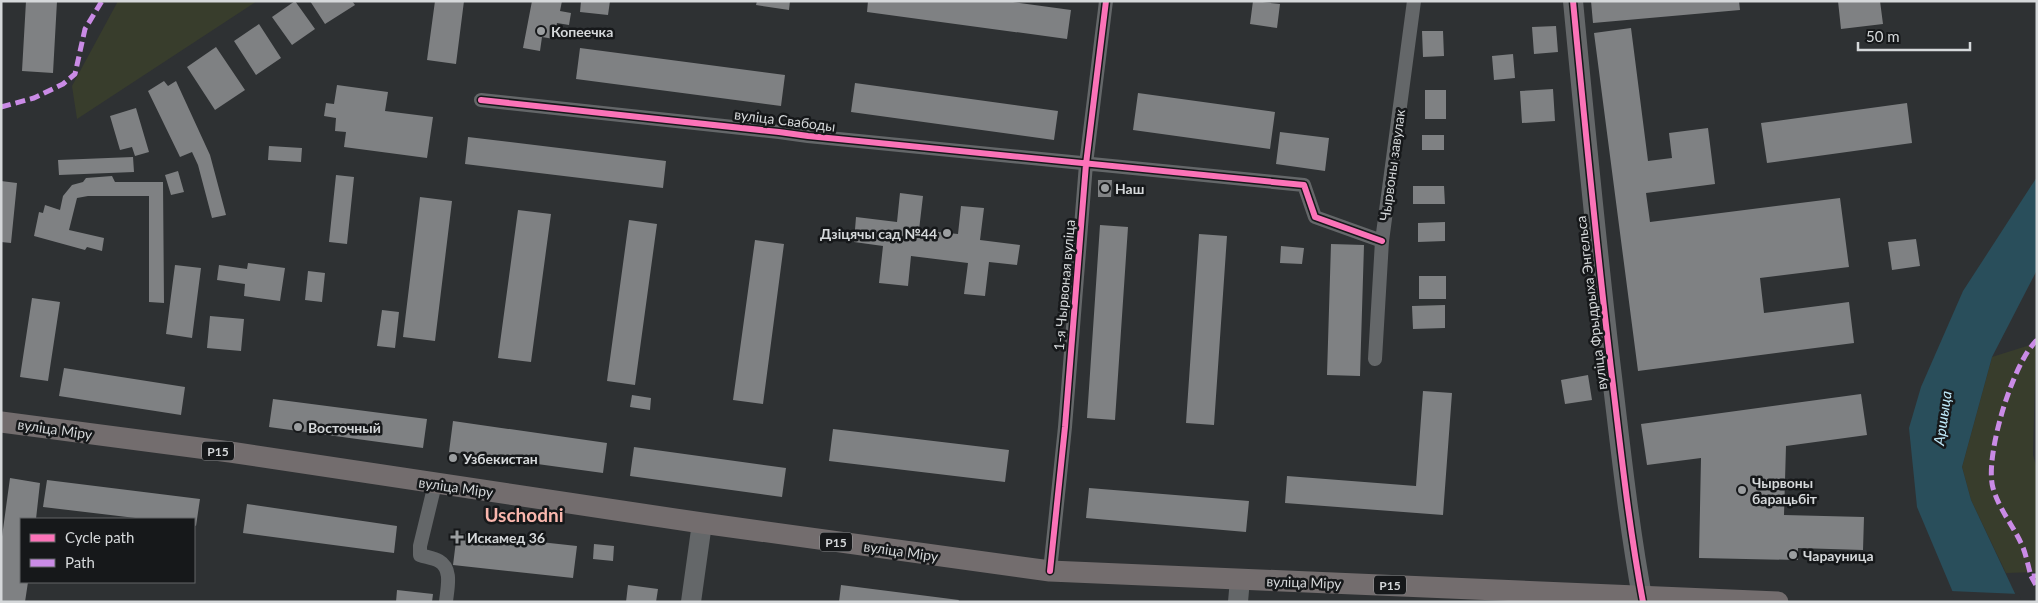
<svg xmlns="http://www.w3.org/2000/svg" width="2038" height="603" viewBox="0 0 2038 603" font-family="Lato,sans-serif">
<style>
.green{fill:#383d2c}
.water{fill:#294e5b}
.pier{fill:#2e3133}
.building{fill:#7f8183}
.lines{fill:none;stroke-linecap:round;stroke-linejoin:round}
.street{stroke:#646769;stroke-width:14}
.secondary{stroke:#646769;stroke-width:20}
.primary{stroke:#736d6e;stroke-width:21}
.quiet{stroke:#ca8be6;stroke-width:5;stroke-dasharray:10 5;stroke-linecap:butt}
.cycleway-casing{stroke:#16181a;stroke-width:9}
.cycleway{stroke:#fb73b8;stroke-width:6}
.poi-dot{fill:#9b9ea0;stroke:#16181a;stroke-width:2}
.labels{text-anchor:middle;dominant-baseline:central;stroke-width:5;stroke-linejoin:round;paint-order:stroke}
.shield{fill:#16181a;stroke:#9c9ea0;stroke-width:1}
.shield-label{font-size:12px;font-weight:bold;fill:#d5d8da}
.poi-label{font-size:14px;font-weight:bold;fill:#d5d8da;stroke:#16181a;text-anchor:start}
.street-label{font-size:14px;fill:#d5d8da;stroke:#16181a}
.water-label{font-size:15px;font-style:italic;fill:#bfe9f9;stroke:#16181a}
.district-label{font-size:19px;font-weight:bold;fill:#f9b6ad;stroke:#16181a}
</style>
<rect width="100%" height="100%" fill="#2e3133"/>
<!-- green -->
<path class="green" d="M118,1H257L77,119L72,86Z
M2036,343L2033,455L2037,469V572L2006,573L1971,500L1962,467L1992,357Z"/>
<!-- water -->
<path class="water" d="M2037,177V270L1992,357L1962,467L1971,500L2019,602H1957L1917,507L1909,428L1921,387L1963,291Z"/>
<!-- pier -->
<path class="pier" d="M1950,591L2019,594L2022,602H1955Z"/>
<!-- building -->
<path class="building" d="M26,1H57L53,73L22,71Z
M295,1L315,29L292,45L272,17Z
M310,1H352L355,5L325,24Z
M435,1H464L456,64L427,60Z
M532,1H562L560,11L571,13L569,25L557,23L554,39L542,37L540,51L523,48Z
M581,1H610L608,15L580,12Z
M757,1H790L789,10L756,5Z
M868,1H1006L1071,10L1067,39L867,12Z
M1253,1L1280,4L1277,28L1250,24Z
M1591,1H1739L1740,10L1593,23Z
M1838,1H1880L1883,24L1841,29Z
M259,24L281,58L256,75L234,41Z
M1556,26L1558,52L1534,54L1532,27Z
M1631,28L1648,161L1672,158L1669,133L1708,128L1715,184L1646,193L1650,222L1840,198L1849,267L1760,278L1764,313L1849,302L1854,343L1638,371L1594,33Z
M1422,31H1443L1444,56L1423,57Z
M216,47L245,90L215,110L187,67Z
M580,48L785,75L781,106L576,79Z
M1513,54L1515,78L1494,80L1492,56Z
M164,81L168,86L176,81L210,155L226,215L212,218L198,165L192,152L180,157L148,91Z
M855,83L1058,111L1054,140L851,112Z
M337,85L388,92L385,111L433,117L427,158L344,147L346,132L335,131L336,118L324,116L326,103L334,104Z
M1553,89L1555,121L1522,123L1520,91Z
M1425,90H1446V119H1425Z
M1138,93L1275,112L1270,149L1133,130Z
M1907,103L1912,143L1767,163L1761,123Z
M136,108L149,152L135,156L132,147L120,150L110,116Z
M1280,132L1329,138L1325,171L1276,164Z
M1422,135H1444V150H1422Z
M468,137L666,161L663,188L465,164Z
M269,146L302,148L301,162L268,160Z
M133,157L134,172L59,175L58,160Z
M178,171L184,192L171,195L165,175Z
M336,175L354,177L347,244L329,242Z
M112,176L115,182H163L164,303L149,302V196H88L77,198L69,230L104,238L102,251L87,247L85,250L34,236L39,212L43,213L45,205L60,210L63,196L72,185L83,182L86,178Z
M1098,180H1112L1111,197H1098Z
M1,181L17,183L11,243L1,242Z
M1413,186H1444L1445,204H1413Z
M900,193L923,196L919,230L958,234L961,206L984,208L980,240L1020,245L1017,265L989,262L985,296L964,294L968,263L911,256L908,286L879,283L883,246L854,242L856,217L897,222Z
M420,197L452,201L435,341L403,337Z
M518,210L551,214L531,362L498,358Z
M629,220L657,224L635,385L607,381Z
M1445,222V241L1418,242V223Z
M1100,225L1128,227L1115,420L1087,418Z
M1199,234L1227,236L1214,425L1186,423Z
M1916,239L1920,266L1892,270L1888,242Z
M755,240L784,244L763,404L733,400Z
M1331,244L1364,245L1360,376L1327,375Z
M1281,246L1304,248L1302,264L1280,263Z
M248,263L285,268L280,301L244,296L245,284L217,280L219,265L247,269Z
M175,265L201,268L192,338L166,334Z
M308,271L325,273L322,302L305,300Z
M1419,276H1446V299H1419Z
M32,298L60,302L48,381L20,377Z
M1445,305V328L1413,329L1412,306Z
M382,310L399,312L395,348L377,346Z
M210,316L244,319L241,351L207,348Z
M64,368L185,387L181,415L59,396Z
M1588,375L1592,400L1565,404L1561,380Z
M1423,391L1452,393L1443,515L1285,503L1287,476L1416,486Z
M1861,394L1867,435L1786,446L1784,515L1864,517L1863,550L1798,548V560L1699,558L1701,458L1647,465L1641,424Z
M632,395L651,398L650,410L630,407Z
M273,399L427,419L423,448L269,427Z
M453,421L607,443L603,473L449,452Z
M833,429L1009,450L1005,482L829,461Z
M634,447L786,468L782,497L630,476Z
M10,478L40,483L36,519H21V582H28L25,602H1V544Z
M47,480L200,499L196,526L194,525V519H144L43,507Z
M1089,488L1249,501L1246,532L1086,518Z
M247,504L397,526L394,553L243,533Z
M457,533L577,546L573,578L453,565Z
M594,544L614,546L613,561L593,559Z
M628,585L658,589L656,602H626Z
M841,585L959,600L958,602H839Z
M397,590L433,594L432,602H396Z"/>
<g class="lines">
<!-- street -->
<path class="street" d="M481,100L779,132L808,136L1304,185L1315,217L1382,241
M1375,359L1382,241L1414,1
M435,484L420,546V555C426,557 434,558 439,561C453,569 447,589 446,602
M1050,571L1065,427L1086,164L1106,1"/>
<!-- secondary -->
<path class="secondary" d="M1573,1C1585,127 1597,252 1612,377C1621,452 1629,527 1643,602
M691,602L702,523
M1238,602L1240,579"/>
<!-- primary -->
<path class="primary" d="M1,422L230,452L702,523L1050,571L1778,602"/>
<!-- quiet -->
<path class="quiet" d="M1,107L34,98L63,84L75,74L85,29L102,1
M2037,340C2013,362 1984,457 1993,488C1999,509 2012,524 2021,543C2026,553 2028,566 2031,576H2037
M2031,576L2037,587"/>
<defs>
<path id="cycleway" d="M1573,1C1585,127 1597,252 1612,377C1621,452 1629,527 1643,602
M481,100L779,132L808,136L1304,185L1315,217L1382,241
M1050,571L1065,427L1086,164L1106,1"/>
</defs>
<!-- cycleway casing -->
<use href="#cycleway" class="cycleway-casing"/>
<!-- cycleway -->
<use href="#cycleway" class="cycleway"/>
</g>
<!-- markers -->
<g class="poi-dot">
<circle cx="541" cy="31" r="5"/>
<circle cx="1105" cy="188" r="5"/>
<circle cx="947" cy="233" r="5"/>
<circle cx="298" cy="427" r="5"/>
<circle cx="453" cy="458" r="5"/>
<circle cx="1742" cy="490" r="5"/>
<path d="M454.5 529.5h5v5h5v5h-5v5h-5v-5h-5v-5h5z"/>
<circle cx="1793" cy="555" r="5"/>
</g>
<g class="labels">
<!-- shield labels -->
<g class="shield">
<rect x="202" y="441.5" width="32" height="19" rx="4"/>
<rect x="820" y="532.5" width="32" height="19" rx="4"/>
<rect x="1374" y="575.5" width="32" height="19" rx="4"/>
</g>
<g class="shield-label">
<text x="218" y="451">Р15</text>
<text x="836" y="542">Р15</text>
<text x="1390" y="585">Р15</text>
</g>
<!-- poi labels -->
<g class="poi-label">
<text x="551" y="31">Копеечка</text>
<text x="1115" y="188">Наш</text>
<text x="937" y="233" text-anchor="end">Дзіцячы сад №44</text>
<text x="308" y="427">Восточный</text>
<text x="463" y="458">Узбекистан</text>
<text x="1752" y="482">Чырвоны<tspan x="1752" dy="16">барацьбіт</tspan></text>
<text x="467" y="537">Искамед 36</text>
<text x="1803" y="555">Чарауница</text>
</g>
<!-- street labels -->
<g class="street-label">
<text transform="translate(785 120) rotate(7)">вуліца Свабоды</text>
<text transform="translate(1392 165) rotate(-82)">Чырвоны завулак</text>
<text transform="translate(1064 285) rotate(-85)">1-я Чырвоная вуліца</text>
<text transform="translate(1591 303) rotate(-97)">вуліца Фрыдрыха Энгельса</text>
<text transform="translate(55 429) rotate(8)">вуліца Міру</text>
<text transform="translate(456 487) rotate(8)">вуліца Міру</text>
<text transform="translate(901 551) rotate(8)">вуліца Міру</text>
<text transform="translate(1304 582) rotate(2)">вуліца Міру</text>
</g>
<!-- water labels -->
<g class="water-label">
<text transform="translate(1942 418) rotate(-82)">Аршыца</text>
</g>
<!-- district labels -->
<g class="district-label">
<text x="524" y="514">Uschodni</text>
</g>
</g>
<!-- border -->
<rect width="2038" height="603" fill="none" stroke="#d5d8da" stroke-width="5"/>
<!-- legend -->
<rect x="20" y="518" width="175" height="65" fill="#16181a" stroke="#626567"/>
<rect x="30" y="534" width="25" height="8" fill="#fb73b8" stroke="#626567"/>
<text x="65" y="543" font-size="15" fill="#d5d8da">Cycle path</text>
<rect x="30" y="559" width="25" height="8" fill="#ca8be6" stroke="#626567"/>
<text x="65" y="568" font-size="15" fill="#d5d8da">Path</text>
<!-- scale -->
<path d="M1858 42v8h112v-8" fill="none" stroke="#d5d8da" stroke-width="2.5"/>
<text x="1866" y="42" font-size="15" fill="#d5d8da" stroke="#16181a" stroke-width="4" paint-order="stroke">50 m</text>
</svg>
